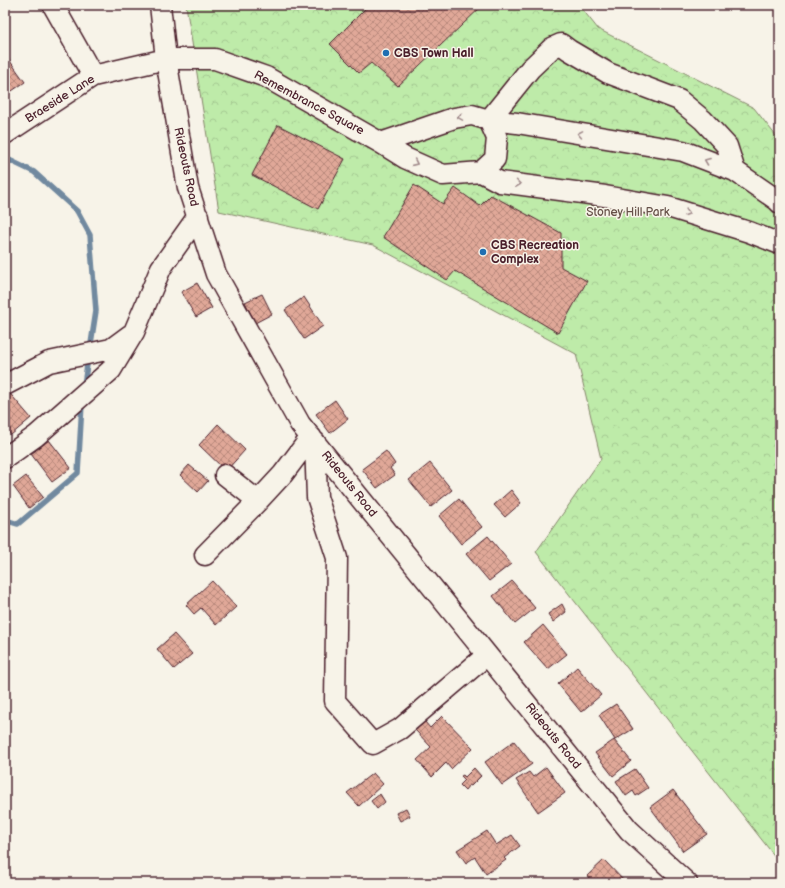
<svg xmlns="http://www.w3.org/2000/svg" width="785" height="888" viewBox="0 0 785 888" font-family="'Balsamiq Sans',sans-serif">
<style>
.park{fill:url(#park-crowns);stroke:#84856a}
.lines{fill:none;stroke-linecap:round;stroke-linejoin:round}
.stream{stroke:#71899f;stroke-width:5.5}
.building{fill:url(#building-cross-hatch);stroke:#4a1f2b}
.minor-casing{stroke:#4a1f2b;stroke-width:23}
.minor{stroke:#f7f3e8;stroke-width:20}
.oneway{stroke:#a0898a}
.poi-dot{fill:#1f6fb2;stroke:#f7f3e8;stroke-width:1.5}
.labels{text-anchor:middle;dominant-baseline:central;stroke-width:3;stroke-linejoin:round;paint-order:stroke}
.poi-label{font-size:12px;font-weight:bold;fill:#4a1f2b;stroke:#f7f3e8;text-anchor:start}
.street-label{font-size:12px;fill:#4a1f2b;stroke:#f7f3e8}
.park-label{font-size:12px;fill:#67524a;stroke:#f7f3e8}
</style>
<defs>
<pattern id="park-crowns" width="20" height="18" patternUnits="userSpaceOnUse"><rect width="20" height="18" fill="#beeba9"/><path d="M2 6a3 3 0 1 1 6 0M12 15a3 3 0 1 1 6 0" fill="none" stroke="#a5c992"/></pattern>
<pattern id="building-cross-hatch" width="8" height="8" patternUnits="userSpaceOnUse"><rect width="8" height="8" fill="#e0a898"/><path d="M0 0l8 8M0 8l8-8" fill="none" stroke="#b8887c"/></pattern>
</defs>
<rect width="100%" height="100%" fill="#f7f3e8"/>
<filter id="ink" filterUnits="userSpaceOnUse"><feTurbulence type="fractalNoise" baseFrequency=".025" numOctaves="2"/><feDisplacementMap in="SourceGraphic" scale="8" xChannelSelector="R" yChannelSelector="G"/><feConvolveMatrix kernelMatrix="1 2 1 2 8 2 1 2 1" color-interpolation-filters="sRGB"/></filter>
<g filter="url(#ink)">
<!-- park -->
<path class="park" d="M186,5H579L598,29L754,108L780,141V863L536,552L601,459L576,354L373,245L219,211Z"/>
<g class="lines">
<!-- stream -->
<path class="stream" d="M5,158L34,172L77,211L90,235L96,311L90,350
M84,385L88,358
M5,520L18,524L78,473L82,404"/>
</g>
<!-- building -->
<path class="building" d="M369,5H483L398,86L371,63L359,73L330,44Z
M5,54L25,82L6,95L5,93Z
M278,125L345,159L318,209L252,175Z
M414,185L443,204L455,188L480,206L491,195L561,233V267L587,281L558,333L455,271L447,280L383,237Z
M197,283L212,308L196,317L181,292Z
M262,294L272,314L255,323L245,302Z
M304,297L323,326L304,339L285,310Z
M7,390L31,418L11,435L5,427V392Z
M335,400L348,419L330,433L316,414Z
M218,424L245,450L226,471L199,445Z
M49,440L71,468L52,482L31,454Z
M386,451L395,464L390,468L395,475L377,488L362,469Z
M430,463L452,490L431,507L409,480Z
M189,465L208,481L198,492L180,475Z
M26,476L43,497L29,508L13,486Z
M511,490L521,503L505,517L494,505Z
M459,499L482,527L461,544L439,516Z
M488,536L511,564L489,581L466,554Z
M212,581L236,607L216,625L201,608L194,614L186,605Z
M512,581L535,608L515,624L493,596Z
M562,604L566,612L553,622L548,614Z
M543,625L567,654L548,669L524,642Z
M174,634L192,654L174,669L157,649Z
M577,667L601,695L581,712L558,684Z
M616,704L633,729L615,740L599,715Z
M442,716L473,748L451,769L446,763L432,777L417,760L431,747L415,730L425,722L430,728Z
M614,740L631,761L613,776L595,753Z
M514,741L532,764L502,785L485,762Z
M546,767L565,793L538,812L516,780L529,772L533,777Z
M474,768L481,776L471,786L469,785L465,790L460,785L465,780L461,776L463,775L465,777Z
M635,769L648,788L636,796L633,791L626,796L616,781Z
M373,773L383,784L359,806L347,793Z
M673,790L707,834L683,851L650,807Z
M380,794L385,802L377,809L371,801Z
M406,808L410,816L400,821L396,813Z
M487,831L496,845L512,835L520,846L504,858L506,860L486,874L475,857L466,863L457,850Z
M604,860L625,882V883H593L587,876Z"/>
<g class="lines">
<defs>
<path id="minor" d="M53,5L93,76
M160,5L166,59L188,188L216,274L300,424L629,830L687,883
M489,120L530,69L552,48L561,44L569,50L608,73L679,100L703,120L727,146L735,171
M489,120L517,123L683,151L735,171L777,200L780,203
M5,134L93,76L166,59H215L266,77L381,143L405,158L443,175L481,172L495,159L497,138L489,120L472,115L454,118L381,143
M481,172L500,182L605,196L668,207L749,232L780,244
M5,385L49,362L111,349L130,335
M315,442L317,497L337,558L335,701L373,744L400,729L487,655
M5,458L36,436L111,370L134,332L161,268L198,216
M225,475L258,501L283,474L311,437
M205,555L258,501"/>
</defs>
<!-- minor casing -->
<use href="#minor" class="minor-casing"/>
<!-- minor -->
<use href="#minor" class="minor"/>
</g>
<!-- one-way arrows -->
<defs><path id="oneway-chevron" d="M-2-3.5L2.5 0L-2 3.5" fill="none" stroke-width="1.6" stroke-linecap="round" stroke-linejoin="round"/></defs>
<g class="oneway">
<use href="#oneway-chevron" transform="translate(460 117) rotate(171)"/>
<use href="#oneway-chevron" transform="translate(580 134) rotate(-170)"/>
<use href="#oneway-chevron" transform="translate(707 161) rotate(-159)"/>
<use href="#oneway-chevron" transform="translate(415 163) rotate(24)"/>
<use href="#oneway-chevron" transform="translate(518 184) rotate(8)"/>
<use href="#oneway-chevron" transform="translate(687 213) rotate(17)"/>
</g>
</g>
<!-- markers -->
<g class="poi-dot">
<circle cx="386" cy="53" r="4"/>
<circle cx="483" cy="252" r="4"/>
</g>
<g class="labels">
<!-- poi labels -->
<g class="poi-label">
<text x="394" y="53">CBS Town Hall</text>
<text x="491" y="245">CBS Recreation<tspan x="491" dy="14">Complex</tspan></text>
</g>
<!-- street labels -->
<g class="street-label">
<text transform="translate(60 99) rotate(-32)">Braeside Lane</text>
<text transform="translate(309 103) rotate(28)">Remembrance Square</text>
<text transform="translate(186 167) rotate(78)">Rideouts Road</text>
<text transform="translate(349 484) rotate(51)">Rideouts Road</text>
<text transform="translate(553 736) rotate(51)">Rideouts Road</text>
</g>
<!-- park labels -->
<g class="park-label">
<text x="628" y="212">Stoney Hill Park</text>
</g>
</g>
<!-- margin -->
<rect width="785" height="888" fill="none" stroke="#f7f3e8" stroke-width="20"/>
<rect x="10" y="10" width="765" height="868" fill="none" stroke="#4a1f2b" stroke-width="1.5" filter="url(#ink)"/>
</svg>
